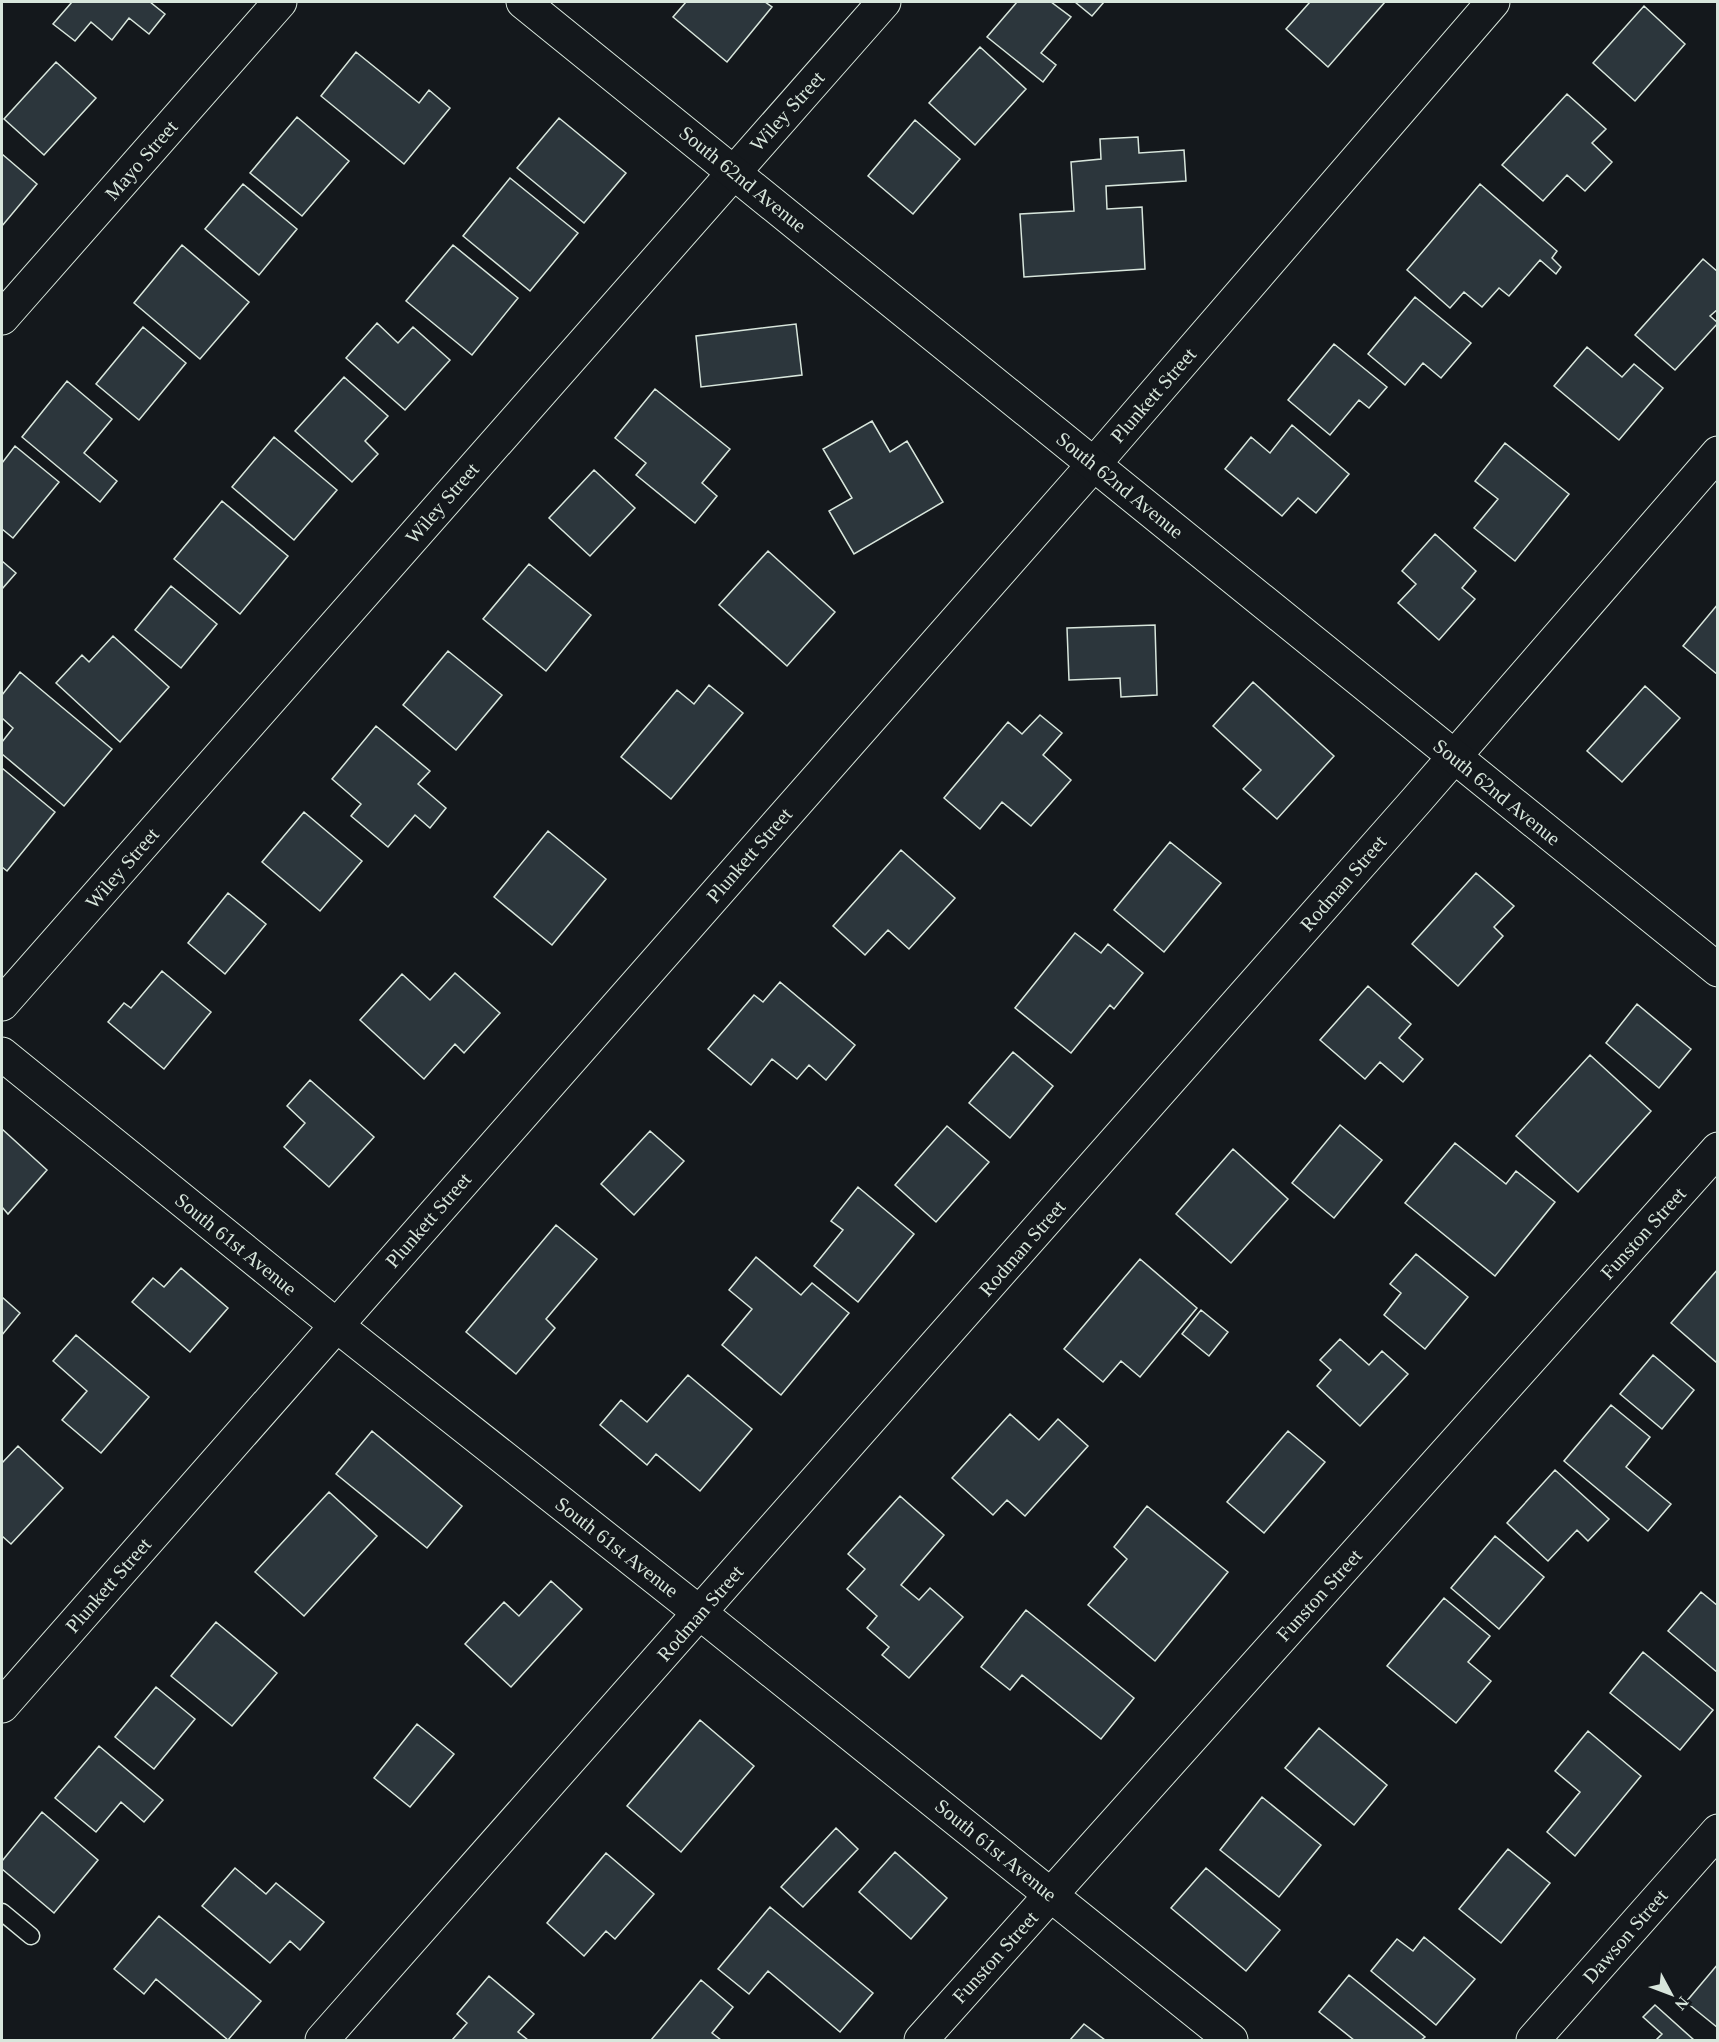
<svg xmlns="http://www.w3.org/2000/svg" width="1719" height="2042" viewBox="0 0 1719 2042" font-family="Georgia,serif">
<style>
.building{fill:#2c363c;stroke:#d8e6dc;stroke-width:1.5}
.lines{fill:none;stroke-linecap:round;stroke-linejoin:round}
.lane-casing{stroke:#d8e6dc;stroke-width:19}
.street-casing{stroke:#d8e6dc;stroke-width:35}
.secondary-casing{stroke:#d8e6dc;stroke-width:35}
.lane{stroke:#14181c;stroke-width:16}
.street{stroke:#14181c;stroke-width:33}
.secondary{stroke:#14181c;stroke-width:33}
.labels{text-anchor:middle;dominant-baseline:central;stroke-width:4.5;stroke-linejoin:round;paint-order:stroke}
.street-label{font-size:20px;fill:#d8e6dc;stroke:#14181c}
</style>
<rect width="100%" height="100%" fill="#14181c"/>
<!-- building -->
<path class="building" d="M72,2H150L165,14L149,34L129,18L112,40L91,22L75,41L53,24Z
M686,2H765L772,7L727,62L673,17Z
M1017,2H1051L1071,17L1041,53L1056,65L1043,82L987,37Z
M1075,2H1104L1092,16Z
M1310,2H1385L1328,67L1286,29Z
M1644,6L1685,44L1635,101L1593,63Z
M980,47L1026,89L975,145L929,103Z
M356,52L419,103L429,90L450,108L404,164L321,96Z
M56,62L96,98L44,155L4,119Z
M1567,94L1606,129L1592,143L1612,162L1585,191L1567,175L1543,201L1502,165Z
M297,117L349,161L302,216L250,173Z
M559,118L626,173L584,223L517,168Z
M915,120L960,159L913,214L868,176Z
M1138,137L1139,153L1184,150L1186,181L1106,186L1107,209L1142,207L1145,269L1024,277L1020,214L1074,211L1071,162L1101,159L1100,139Z
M2,154L37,184L2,226Z
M510,178L578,233L530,291L463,236Z
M243,184L297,229L259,275L205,229Z
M1480,184L1557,251L1552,258L1561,267L1556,274L1540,260L1509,296L1499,288L1482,307L1464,292L1450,308L1407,270Z
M182,245L249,302L200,359L134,303Z
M453,245L518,298L472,355L406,301Z
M1703,259L1718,272V309L1710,316L1718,323L1675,370L1635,335Z
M1415,297L1471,343L1441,378L1423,363L1405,385L1368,354Z
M377,323L398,343L413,327L450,360L405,410L346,358Z
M796,324L802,375L701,387L696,336Z
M143,327L186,363L139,420L96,384Z
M1334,344L1387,387L1369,408L1359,400L1330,435L1288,400Z
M1587,347L1622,377L1634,364L1663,388L1619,440L1554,386Z
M344,377L388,416L365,441L378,454L352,482L295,431Z
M67,381L112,419L84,453L117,481L100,502L22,437Z
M655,389L730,449L702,483L717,496L695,523L636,475L646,463L615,438Z
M872,421L890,452L907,441L943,502L854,554L829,511L852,498L823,449Z
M1292,425L1349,474L1316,513L1298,498L1282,516L1225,469L1251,437L1270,453Z
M274,437L337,490L294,540L232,487Z
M1505,443L1569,494L1515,561L1474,528L1498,499L1475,481Z
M15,446L59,482L13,538L2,529V463Z
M594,470L635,508L590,556L549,518Z
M222,501L288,556L240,614L174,559Z
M1435,534L1476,571L1462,588L1475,599L1439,640L1398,603L1416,584L1402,571Z
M768,551L835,612L787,666L719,605Z
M2,561L16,573L2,589Z
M529,564L591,615L546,671L483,619Z
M171,586L217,624L181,668L135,630Z
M1718,604V675L1683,646Z
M1155,625L1157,695L1121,697L1120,678L1069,680L1067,628Z
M113,636L169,687L120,742L56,683L82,655L89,662Z
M448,651L502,695L456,750L403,705Z
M20,672L112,749L64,806L2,754V742L13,728L2,718V695Z
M1253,682L1334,756L1277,819L1243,789L1261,770L1213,726Z
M709,685L743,713L671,799L621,757L677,690L694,704Z
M1645,686L1680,718L1622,782L1587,751Z
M1040,715L1062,733L1043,755L1071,780L1031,826L1002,802L980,829L944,798L1008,722L1022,734Z
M376,726L430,771L418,784L446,808L430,828L415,815L388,847L351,816L361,804L332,779Z
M2,768L55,812L7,871L2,867Z
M304,812L362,861L320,911L262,862Z
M548,831L606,879L552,945L494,897Z
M1170,842L1221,883L1164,952L1114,910Z
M901,850L955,898L909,949L888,930L865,955L833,926Z
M1476,873L1514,906L1494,927L1503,936L1458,986L1412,944Z
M228,893L266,924L225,974L188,943Z
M1075,933L1101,953L1108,944L1143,973L1114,1009L1110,1005L1071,1053L1015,1008Z
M162,971L211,1012L164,1069L108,1022L124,1003L131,1008Z
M455,973L500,1013L464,1053L455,1044L424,1079L360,1020L402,974L430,1000Z
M780,982L855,1045L826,1080L809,1065L797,1079L772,1059L751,1085L708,1049L754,995L763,1002Z
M1368,986L1411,1024L1399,1038L1423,1059L1403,1082L1380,1062L1365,1079L1320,1040Z
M1637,1004L1691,1049L1659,1088L1606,1043Z
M1013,1052L1053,1086L1010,1138L969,1103Z
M1590,1055L1651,1111L1578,1192L1516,1136Z
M310,1080L374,1137L329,1187L284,1147L305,1123L287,1106Z
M1340,1125L1382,1160L1334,1218L1292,1183Z
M947,1126L989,1162L936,1222L895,1185Z
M2,1129L47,1170L8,1214L2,1207Z
M650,1131L684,1161L634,1215L601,1184Z
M1455,1143L1506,1184L1516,1171L1555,1202L1495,1276L1405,1203Z
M1233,1149L1288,1199L1231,1263L1176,1214Z
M858,1187L914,1234L858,1302L814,1266L843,1230L831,1221Z
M556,1225L597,1259L546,1319L555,1328L516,1374L466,1332Z
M1416,1254L1468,1297L1425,1349L1384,1315L1401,1293L1390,1284Z
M756,1257L801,1295L812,1283L849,1313L781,1395L722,1345L752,1309L729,1290Z
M1140,1259L1197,1308L1140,1377L1121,1361L1103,1382L1064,1349Z
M181,1268L228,1308L190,1352L132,1302L153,1278L164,1287Z
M1718,1269V1361L1716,1362L1671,1323Z
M2,1297L20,1313L2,1335Z
M1201,1310L1228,1332L1209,1356L1182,1334Z
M76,1335L149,1397L101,1453L62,1420L87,1391L53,1361Z
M1340,1339L1369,1365L1382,1351L1408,1374L1360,1426L1317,1386L1331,1370L1320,1360Z
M1653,1355L1694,1390L1662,1429L1620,1394Z
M688,1375L752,1429L700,1491L656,1454L647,1465L600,1425L621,1400L647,1422Z
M1611,1405L1650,1437L1626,1467L1671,1504L1648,1531L1564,1461Z
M1010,1414L1039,1440L1058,1419L1088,1446L1025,1516L1007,1500L993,1515L952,1478Z
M372,1431L462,1506L427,1548L336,1474Z
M1288,1431L1325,1462L1264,1533L1227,1502Z
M18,1446L63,1488L11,1544L2,1536V1463Z
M1555,1470L1609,1519L1588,1541L1577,1530L1548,1561L1507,1523Z
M329,1492L377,1536L304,1616L255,1572Z
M900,1496L944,1535L901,1585L919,1600L930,1588L963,1617L909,1678L882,1655L889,1647L867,1628L877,1616L847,1589L865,1569L848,1554Z
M1147,1506L1228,1572L1155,1661L1088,1605L1127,1559L1114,1547Z
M1495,1536L1544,1577L1499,1629L1451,1588Z
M551,1581L582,1609L511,1687L465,1644L504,1602L519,1616Z
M1701,1592L1718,1606V1673L1668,1631Z
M1444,1598L1490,1636L1468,1662L1491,1681L1456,1723L1387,1666Z
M1026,1610L1134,1698L1101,1739L1022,1675L1010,1690L981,1667Z
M216,1622L277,1673L232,1726L171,1676Z
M1643,1652L1713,1710L1680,1750L1610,1693Z
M156,1687L195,1719L154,1769L115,1737Z
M700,1720L754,1766L681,1852L627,1806Z
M417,1724L454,1754L410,1807L374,1778Z
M1319,1728L1387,1785L1354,1825L1285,1768Z
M1588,1731L1641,1776L1575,1856L1547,1832L1580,1792L1555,1771Z
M99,1746L163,1800L144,1822L121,1802L96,1832L55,1798Z
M1262,1797L1321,1845L1279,1897L1220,1850Z
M42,1812L98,1860L54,1913L2,1869V1861Z
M836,1828L858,1849L803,1907L781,1887Z
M1508,1849L1550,1883L1501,1943L1459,1909Z
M895,1852L947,1898L911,1939L859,1892Z
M606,1853L654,1894L615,1939L606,1931L584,1956L547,1923Z
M235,1868L266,1894L276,1883L324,1922L300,1950L290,1941L270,1963L202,1906Z
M1206,1868L1280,1930L1246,1971L1171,1908Z
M770,1907L873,1993L840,2032L768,1971L749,1994L718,1969Z
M159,1916L261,2001L228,2040L156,1979L144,1994L114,1969Z
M1424,1937L1475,1979L1436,2025L1371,1971L1397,1939L1413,1951Z
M1718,1964V2028L1686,2002Z
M1349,1975L1425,2037L1421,2040H1354L1319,2012Z
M489,1976L534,2014L518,2032L528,2040H452L467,2023L457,2014Z
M701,1980L733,2007L712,2033L721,2040H651Z
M1655,2005L1694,2040H1656L1662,2034L1643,2017Z
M1084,2024L1105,2040H1070Z"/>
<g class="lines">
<defs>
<path id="lane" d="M2,1912L31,1936"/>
<path id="street" d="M2,318L280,2
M2,1004L884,2
M2,1054L336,1325L700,1613L1231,2040
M2,1706L1094,464L1493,2
M322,2040L1415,802L1718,453
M921,2040L1718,1149
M1533,2040L1718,1831"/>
<path id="secondary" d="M523,2L1718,970"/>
</defs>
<!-- lane casing -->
<use href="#lane" class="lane-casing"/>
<!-- street casing -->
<use href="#street" class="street-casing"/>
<!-- secondary casing -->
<use href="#secondary" class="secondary-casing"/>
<!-- lane -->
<use href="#lane" class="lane"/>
<!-- street -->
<use href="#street" class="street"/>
<!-- secondary -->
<use href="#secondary" class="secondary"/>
</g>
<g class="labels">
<!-- street labels -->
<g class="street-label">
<text transform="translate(787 111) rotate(-48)">Wiley Street</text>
<text transform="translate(141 160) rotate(-49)">Mayo Street</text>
<text transform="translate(743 179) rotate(39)">South 62nd Avenue</text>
<text transform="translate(1153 395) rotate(-49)">Plunkett Street</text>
<text transform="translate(1120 485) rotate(39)">South 62nd Avenue</text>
<text transform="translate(442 503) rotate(-49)">Wiley Street</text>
<text transform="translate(1497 792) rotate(39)">South 62nd Avenue</text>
<text transform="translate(749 855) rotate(-49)">Plunkett Street</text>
<text transform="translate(122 868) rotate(-49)">Wiley Street</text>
<text transform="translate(1343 883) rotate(-49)">Rodman Street</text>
<text transform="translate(428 1220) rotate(-49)">Plunkett Street</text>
<text transform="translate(1643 1233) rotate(-48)">Funston Street</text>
<text transform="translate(236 1244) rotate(39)">South 61st Avenue</text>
<text transform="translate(1022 1248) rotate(-49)">Rodman Street</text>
<text transform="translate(617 1547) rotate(38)">South 61st Avenue</text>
<text transform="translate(108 1585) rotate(-49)">Plunkett Street</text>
<text transform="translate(1319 1595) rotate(-48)">Funston Street</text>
<text transform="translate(700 1613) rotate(-49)">Rodman Street</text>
<text transform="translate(996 1850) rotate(39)">South 61st Avenue</text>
<text transform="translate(1625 1936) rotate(-49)">Dawson Street</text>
<text transform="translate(995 1957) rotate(-48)">Funston Street</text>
</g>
</g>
<!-- border -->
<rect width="1719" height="2042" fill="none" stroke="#d8e6dc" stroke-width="6"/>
<!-- north arrow -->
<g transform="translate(1671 1994) rotate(131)" stroke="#14181c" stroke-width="4.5" paint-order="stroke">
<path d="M0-4.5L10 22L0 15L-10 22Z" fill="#d8e6dc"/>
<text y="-9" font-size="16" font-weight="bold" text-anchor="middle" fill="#d8e6dc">N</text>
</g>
</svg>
